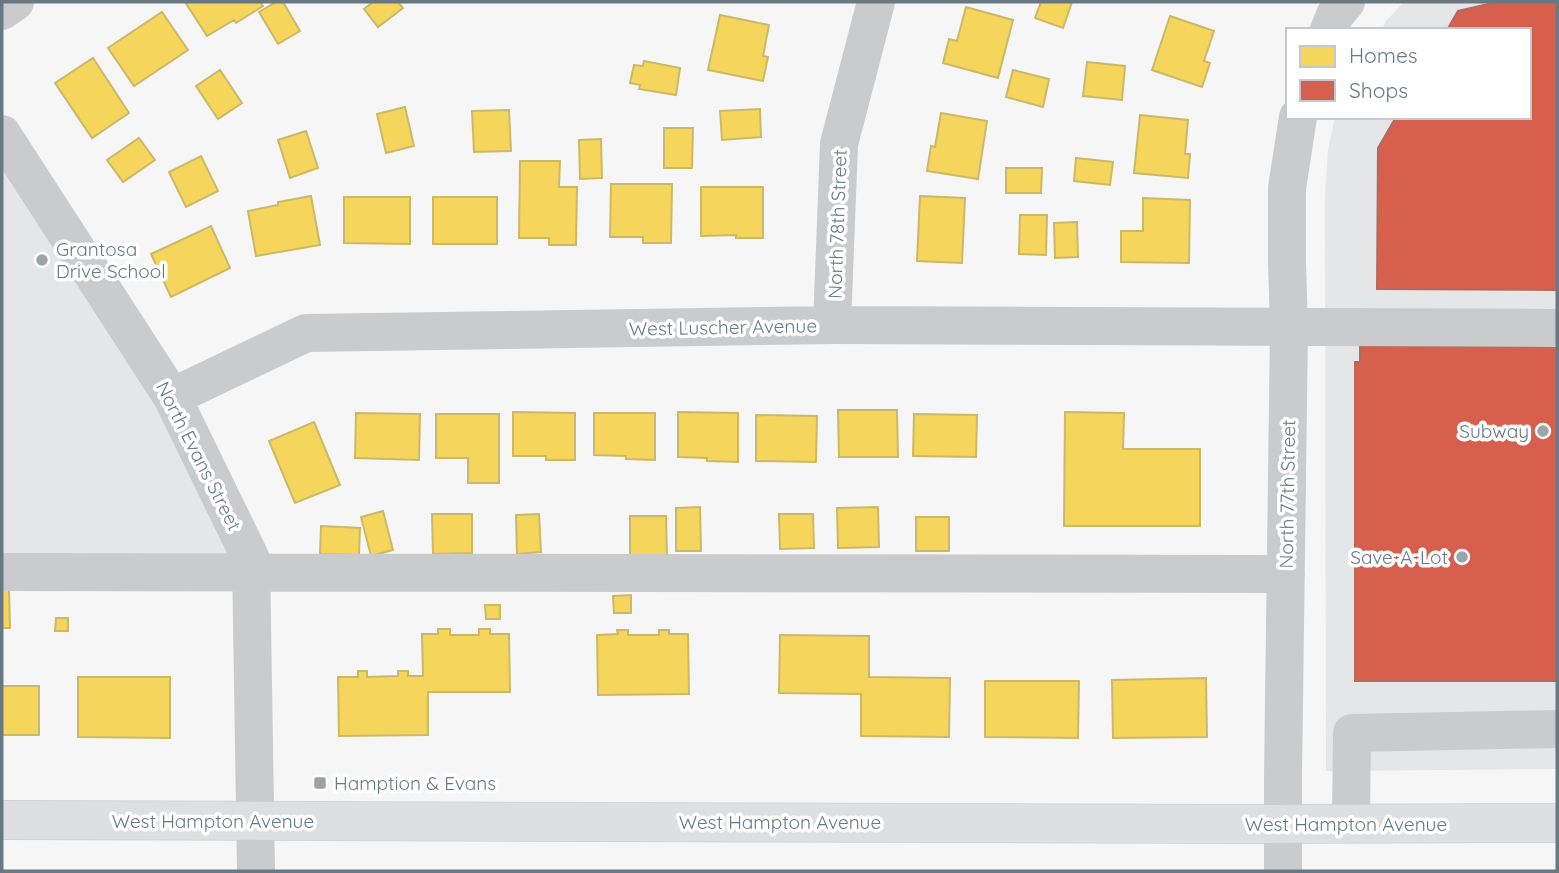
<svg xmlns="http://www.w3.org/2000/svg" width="1559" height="873" viewBox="0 0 1559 873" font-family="Quicksand,sans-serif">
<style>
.built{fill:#e5e6e7}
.homes{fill:#f6d55c;stroke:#ccb968;stroke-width:2}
.shops{fill:#d6604d;stroke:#b5685d;stroke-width:2}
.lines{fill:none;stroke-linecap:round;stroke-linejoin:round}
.major-casing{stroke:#d2d3d3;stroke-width:40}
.minor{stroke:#c9cbcc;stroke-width:38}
.major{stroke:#dedfe0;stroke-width:38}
.poi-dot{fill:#9aa5ab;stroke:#fff;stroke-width:2.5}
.labels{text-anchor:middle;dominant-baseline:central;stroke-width:7;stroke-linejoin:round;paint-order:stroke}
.street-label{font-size:19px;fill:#697983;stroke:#fff}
.poi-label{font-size:19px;fill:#697983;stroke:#fff;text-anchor:start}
</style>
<rect width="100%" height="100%" fill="#f6f6f6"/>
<!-- built -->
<path class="built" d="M1404,2H1557V769L1326,771L1325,198L1328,150L1335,117H1529V30H1381L1387,20Z
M2,134L251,559L2,572Z"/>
<!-- homes -->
<path class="homes" d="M185,2H260L263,6L236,23L234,20L207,36Z
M276,2H283L300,31L278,44L259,12Z
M373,2H398L403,8L378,27L364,9Z
M1041,2H1072L1063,28L1035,18Z
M966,7L1013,20L998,78L943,63L949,39L957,41Z
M162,12L188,50L134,86L108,48Z
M720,15L769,25L763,56L768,57L763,81L708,70Z
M1170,16L1214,31L1204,61L1210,63L1202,87L1152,70Z
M93,58L129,113L92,138L55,83Z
M644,61L680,68L676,95L639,89L640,85L630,83L634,65L643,66Z
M1087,62L1125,66L1122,100L1083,96Z
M220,70L242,103L218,119L196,86Z
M1013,70L1049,79L1043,107L1006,97Z
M405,107L414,146L386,153L377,114Z
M760,109L761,137L722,140L720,111Z
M509,110L511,151L474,152L472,111Z
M941,113L987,121L978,179L927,171L931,146L935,147Z
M1140,115L1188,120L1185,154H1190L1188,178L1134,173Z
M664,128H693L692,168H664Z
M306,131L318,168L290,178L278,140Z
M139,138L155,160L123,182L107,160Z
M601,139L602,178L580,179L579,140Z
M201,156L218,191L186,207L169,172Z
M1076,158L1113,162L1110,185L1074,181Z
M520,161H560L559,187H577L576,245H549V238H519Z
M1006,168H1042L1041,193H1006Z
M611,184H672L671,243H643V237H610Z
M701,187H763V238H736V235L701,236Z
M311,196L320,245L256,256L248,211L278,205V202Z
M920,196L965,198L962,263L917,261Z
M344,197H410V244L344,243Z
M433,197H497V244H433Z
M1143,198L1190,200L1189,263L1121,262V231H1143Z
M1020,215H1047L1046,255L1019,254Z
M1077,222L1078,257L1055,258L1054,223Z
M211,226L230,268L171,297L151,254Z
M838,410H897L898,457H839Z
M513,412L575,413V460H546V456H513Z
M678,412L738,413V462L707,461V458L678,457Z
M1065,412L1124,413L1123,449H1200V526H1064Z
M356,413L420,414L419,460L355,458Z
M594,413H655V460L626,459V456L594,455Z
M436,414H499V483H468V458H436Z
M914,414L977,415L976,457L913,456Z
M756,415L817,416L816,462L756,461Z
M314,422L340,485L295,503L269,441Z
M700,507L701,551H676V508Z
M878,507L879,547L838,548L837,508Z
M383,511L393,550L371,556L361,517Z
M432,514H472V553L433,554Z
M539,514L541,552L517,554L516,515Z
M779,514H813L814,548L780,549Z
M630,516H666L667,556L630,557Z
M916,517H949V551H916Z
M321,526L360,528L359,555L320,554Z
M2,590H9L10,628H2Z
M631,595V613H614L613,596Z
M485,605H500V619H486Z
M56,618H68V631H55Z
M438,629H450V635H479V629H490V634H509L510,692H428V735L339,736L338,677H358V671H367V677L398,676V671H408V676H423L422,634H438Z
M617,630H628V635H659V630H669V634H688L689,694L598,695L597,635L618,634Z
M780,635L869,636V677L950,678L949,737L861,736V694L779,693Z
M78,677H170V738L78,737Z
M1206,678L1207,737L1113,738L1112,680Z
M985,681H1079L1078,738L985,737Z
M2,686H39V735H2Z"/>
<!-- shops -->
<path class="shops" d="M1497,2H1557V290L1377,289L1378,148L1396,117H1529V30H1447L1458,11Z
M1360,346H1557V681H1355V362H1360Z"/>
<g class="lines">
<defs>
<path id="major" d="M2,820L1236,824L1557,823"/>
</defs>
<!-- major casing -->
<use href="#major" class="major-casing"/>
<!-- minor -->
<path class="minor" d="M2,11L15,2
M1329,30L1335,15L1346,2
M2,134L172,397L251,559L256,871
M832,325L839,144L876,2
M172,397L306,333L832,325L1557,328
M2,572L1286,574
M1351,824L1352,733L1557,729
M1283,871V776L1289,327L1287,263V188L1298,117"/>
<!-- major -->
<use href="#major" class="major"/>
</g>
<!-- markers -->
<g class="poi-dot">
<circle cx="42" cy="260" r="7"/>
<circle cx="1543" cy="431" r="7"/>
<circle cx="1462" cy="557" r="7"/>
<rect x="313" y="776" width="14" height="14" rx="3.5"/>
</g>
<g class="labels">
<!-- street labels -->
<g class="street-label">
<text transform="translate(837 224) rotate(-88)">North 78th Street</text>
<text transform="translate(723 327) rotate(-1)">West Luscher Avenue</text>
<text transform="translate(199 456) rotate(63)">North Evans Street</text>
<text transform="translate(1287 494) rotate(-89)">North 77th Street</text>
<text x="213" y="821">West Hampton Avenue</text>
<text x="780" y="822">West Hampton Avenue</text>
<text x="1346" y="824">West Hampton Avenue</text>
</g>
<!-- poi labels -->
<g class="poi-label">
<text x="56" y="249">Grantosa<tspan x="56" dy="22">Drive School</tspan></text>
<text x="1529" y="431" text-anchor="end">Subway</text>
<text x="1448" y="557" text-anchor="end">Save-A-Lot</text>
<text x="334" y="783">Hamption &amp; Evans</text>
</g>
</g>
<!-- border -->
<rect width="1559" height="873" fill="none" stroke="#697983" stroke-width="7"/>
<!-- legend -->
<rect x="1286" y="28" width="245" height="91" fill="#ffffff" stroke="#c3c9cd" stroke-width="2"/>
<rect x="1300" y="46" width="35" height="21" fill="#f6d55c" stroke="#c3c9cd" stroke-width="2"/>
<text x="1349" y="63" font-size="21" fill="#697983">Homes</text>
<rect x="1300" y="80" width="35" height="21" fill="#d6604d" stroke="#c3c9cd" stroke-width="2"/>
<text x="1349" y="98" font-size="21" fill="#697983">Shops</text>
</svg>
